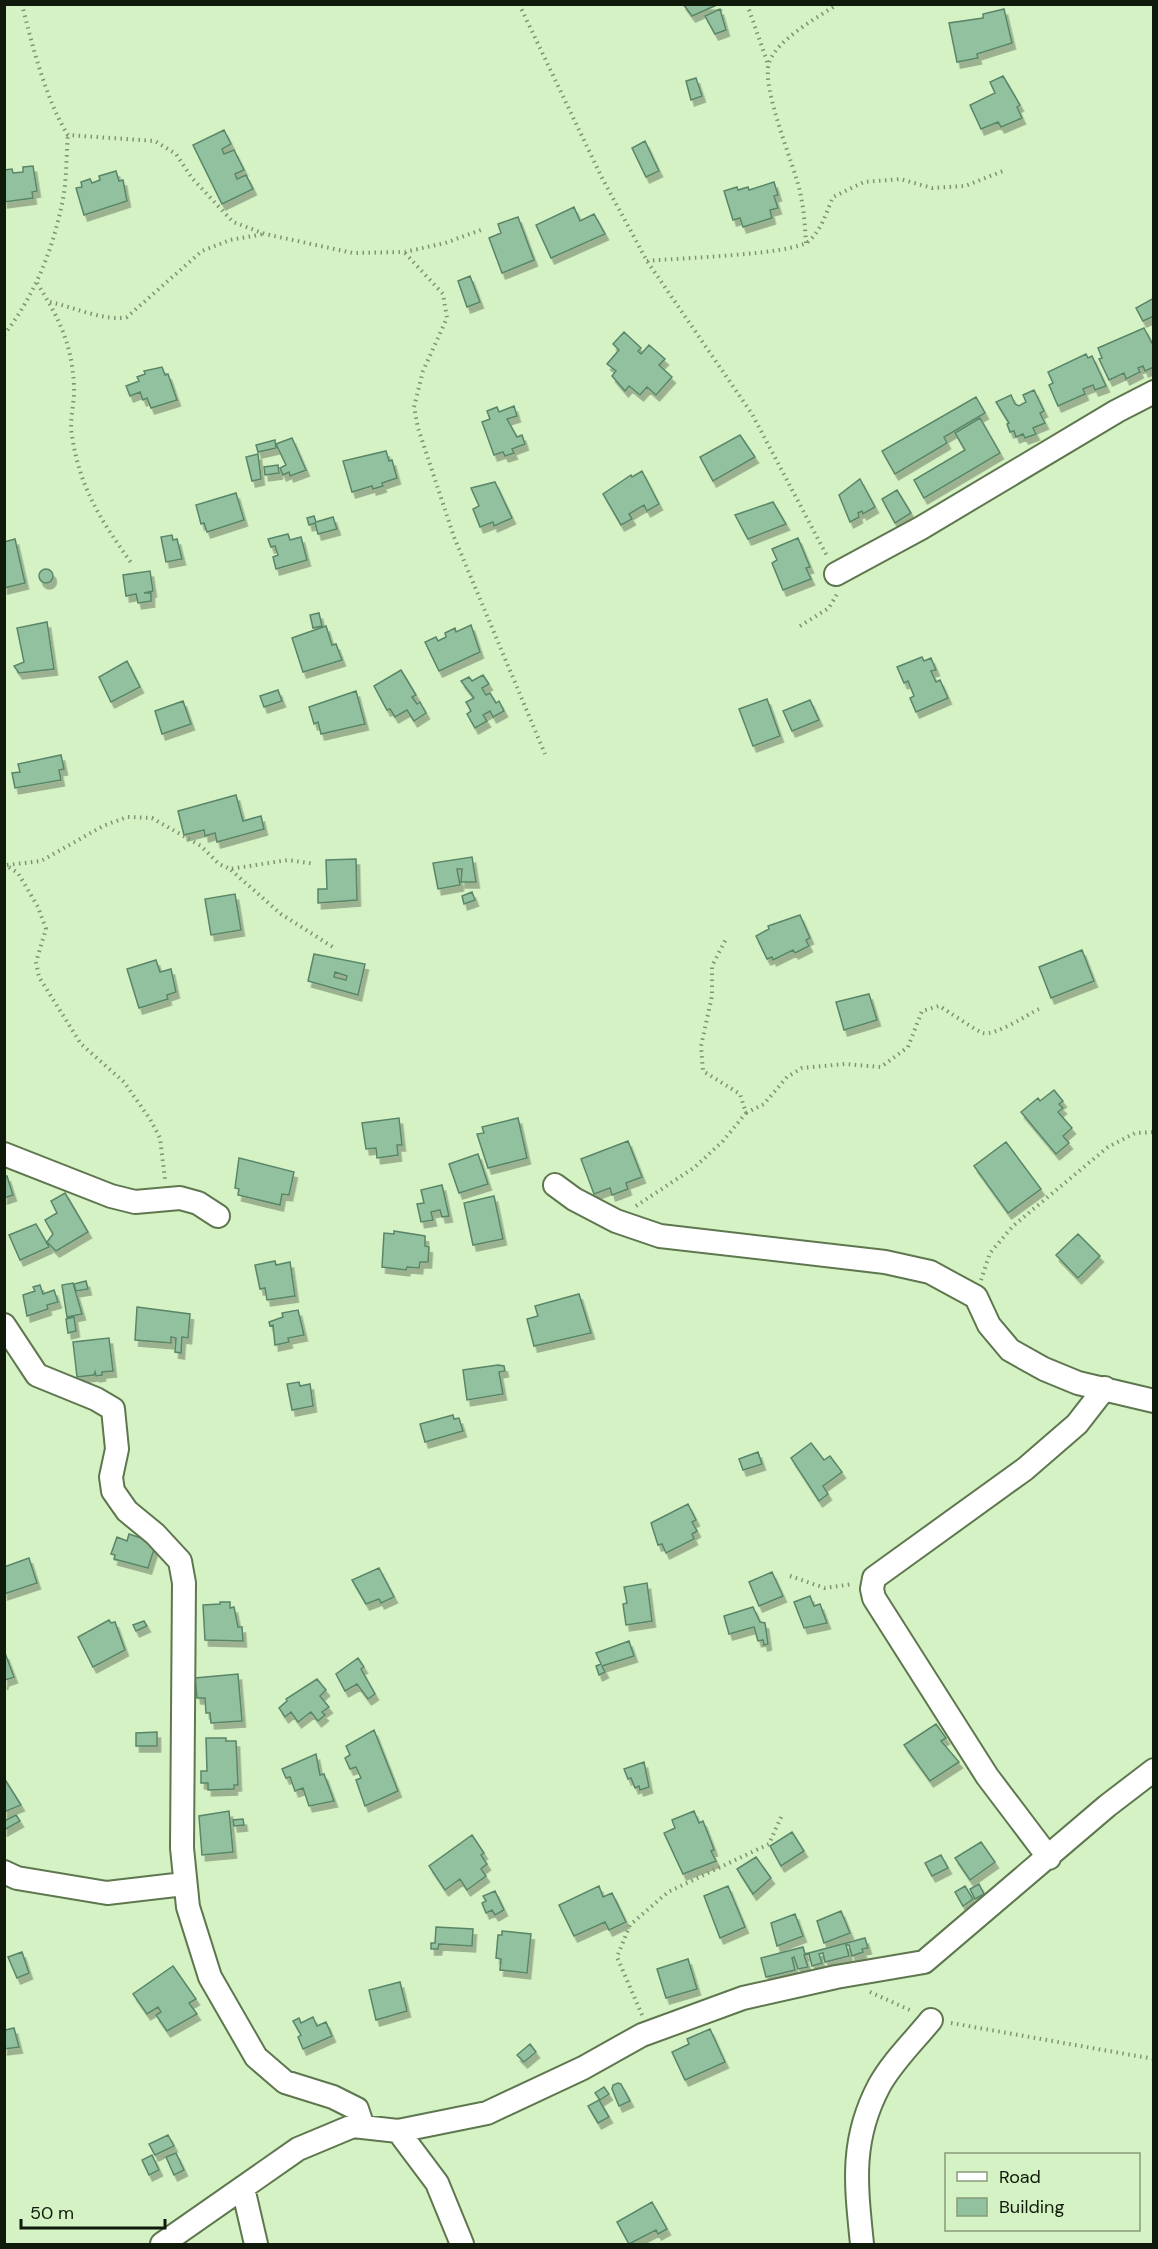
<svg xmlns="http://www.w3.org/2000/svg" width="1158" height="2249" viewBox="0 0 1158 2249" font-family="'DM Sans',sans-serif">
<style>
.building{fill:#92c1a0;stroke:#5a8668;stroke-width:1.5;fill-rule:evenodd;filter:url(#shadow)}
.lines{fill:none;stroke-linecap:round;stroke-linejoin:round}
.minor-casing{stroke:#5e774f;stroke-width:26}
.path{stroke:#7f9373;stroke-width:4;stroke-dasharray:1.5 4.5;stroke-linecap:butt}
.minor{stroke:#fff;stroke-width:22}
</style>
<defs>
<filter id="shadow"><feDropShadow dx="3.5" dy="6" stdDeviation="0" flood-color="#0004"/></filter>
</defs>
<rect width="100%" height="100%" fill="#d5f2c4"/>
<!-- building -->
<path class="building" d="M683,4H719L692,16Z
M720,9L726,30L715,34L705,16Z
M1004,9L1012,43L977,54L978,58L957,62L949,23L983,18V14Z
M1003,76L1020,105L1017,107L1022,118L1001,127L998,122L981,129L970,105L995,93L990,82Z
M696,78L702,96L691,100L686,81Z
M224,130L231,144L222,149L224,154L234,150L244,170L235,174L237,179L246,175L253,189L222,204L193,145Z
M645,141L659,171L646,177L632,148Z
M33,166L37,191L32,192L33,198L4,202V170L12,169L13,173L23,172V167Z
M116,171L119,181L123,180L127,201L84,215L76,188L82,187L81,182L90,179L92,183L100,180L99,176Z
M774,182L778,195L774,196L778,208L770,210L772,218L743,227L740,218L733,220L724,191L737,187L738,190L748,187L749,190Z
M574,207L580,221L594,214L605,234L551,258L536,225Z
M518,217L534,260L502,273L489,238L501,233L498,224Z
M470,276L480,302L467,307L458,281Z
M1154,298V316L1143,321L1136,308Z
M1144,328L1154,347V367L1145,371L1143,366L1138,368L1140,372L1126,379L1124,373L1109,380L1099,359L1102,358L1098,348Z
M624,332L641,348L638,351L641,354L649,345L665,359L659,365L672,377L656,395L647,387L640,395L629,386L625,391L612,376L616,371L607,364L619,350L613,344Z
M1086,354L1088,358L1092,356L1106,386L1095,390L1093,385L1083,389L1085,394L1058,406L1049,385L1053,383L1048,372Z
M162,367L165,375L168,374L177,400L151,408L147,398L143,400L140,392L130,396L126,386L139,381L137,377L145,374L144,371Z
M1034,390L1044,411L1040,413L1045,423L1033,428L1036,434L1025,438L1023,434L1016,437L1014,431L1010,432L1007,424L1009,423L996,402L1011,395L1015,404L1019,406L1026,402L1023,395Z
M976,397L985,413L944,437L947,443L895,474L882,451Z
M514,406L517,416L507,419L517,437L522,435L525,444L512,449L514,453L505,456L503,452L494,455L482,422L490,419L487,411L497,407L499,412Z
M980,418L1000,453L924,498L914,480L965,450L955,433Z
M740,435L755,457L713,481L700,457Z
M292,438L306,470L290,476L289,472L283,475L280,468L286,465L276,444Z
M275,440L276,448L258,452L256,445Z
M386,451L389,461L392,460L397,478L382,483L383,486L373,489L372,486L352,492L343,461Z
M258,454L261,479L252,481L246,457Z
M278,465L279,473L265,475L264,467Z
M642,471L659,504L647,511L644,505L629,514L632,519L621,525L603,494L631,475L632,477Z
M860,479L875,507L863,514L862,511L858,513L859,517L850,522L839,495Z
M495,482L512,518L494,526L493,522L480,527L473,509L479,506L471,488Z
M897,490L911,513L895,523L882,499Z
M236,493L244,520L207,532L204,523L201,524L196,505Z
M773,502L786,524L748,539L735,515Z
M314,516L316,522L333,517L337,529L318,534L315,523L309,525L307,518Z
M288,534L290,540L301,537L307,560L276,569L273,557L278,555L275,546L271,547L268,539Z
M172,535L173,540L177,539L182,559L166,562L161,537Z
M798,538L810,567L806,568L811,579L783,590L772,563L777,560L772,549Z
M15,539L25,583L4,588V542Z
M39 576a7 7 0 1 1 14 0a7 7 0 1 1-14 0Z
M150,571L153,591L144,593H151V601L138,603L136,594L126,596L123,575Z
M319,613L322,626L313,628L310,615Z
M47,622L54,669L19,673L14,666L24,662L17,628Z
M471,625L480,652L439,671L425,642L436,637L438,641L446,637L445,633L455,628L456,632Z
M326,626L332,645L336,644L342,660L303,672L292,638Z
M922,657L924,661L931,658L936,670L931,671L936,682L940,680L948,698L916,712L910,698L914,696L908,681L904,683L897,667Z
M127,661L140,687L111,702L99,677Z
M401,670L416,695L412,697L417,704L420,702L426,713L414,721L407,710L395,717L390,709L387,710L374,686Z
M483,675L489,684L482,688L486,695L490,693L496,703L499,701L504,711L493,717L490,711L483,715L487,721L475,728L467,714L471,711L466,702L474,698L461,681L469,677L472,681Z
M278,690L282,701L264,707L260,696Z
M356,691L365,724L321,734L318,722L314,724L309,707Z
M767,699L780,736L753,746L739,709Z
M810,700L819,720L792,731L783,711Z
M183,701L191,724L162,734L155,711Z
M61,755L64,769L59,770L61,780L15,788L12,773L20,772L18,764Z
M236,795L243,821L261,816L264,829L217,842L215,833L205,836L204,830L184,835L178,811Z
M472,857L476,882H461L462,869H457L460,885L438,889L433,863Z
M356,859L357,900L318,903V889H327L326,860Z
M472,892L475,900L464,904L462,896Z
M235,894L241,930L211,935L205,899Z
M800,915L810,938L806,940L809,946L795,953L793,950L773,960L772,957L767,959L756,936L769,929L768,926Z
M1082,950L1094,981L1051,998L1039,967Z
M314,954L365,964L358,995L308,981ZM335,972L347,976L346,980L334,977Z
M156,960L160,972L171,969L176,992L167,995L168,999L139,1008L127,969Z
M869,994L877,1020L844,1030L836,1002Z
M1054,1090L1063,1101L1059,1104L1063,1108L1058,1112L1072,1128L1063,1136L1069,1143L1056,1154L1021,1112L1038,1098L1040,1101Z
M399,1118L402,1145H397L398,1155L377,1158L376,1148L366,1149L362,1123Z
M518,1118L527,1158L488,1168L477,1134L484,1133L482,1127Z
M628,1141L642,1177L626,1183L628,1189L612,1195L610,1188L594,1194L581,1159Z
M1006,1142L1041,1189L1008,1213L974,1166Z
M478,1154L488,1184L459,1193L449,1164Z
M239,1158L294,1172L289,1195L282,1194L280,1205L238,1195L239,1189L235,1188Z
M4,1176H7L13,1195L4,1198Z
M442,1185L449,1216L442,1217L440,1210L431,1212L433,1220L421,1222L417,1204L424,1203L421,1190Z
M65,1193L88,1232L56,1251L47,1242L53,1234L45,1220L57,1213L51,1201Z
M494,1196L503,1239L473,1245L464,1203Z
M36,1224L49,1247L20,1260L9,1235Z
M394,1231L425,1236V1246L429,1247L428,1262H420L419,1268L407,1267L406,1270L382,1267L384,1233L394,1234Z
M1078,1234L1100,1256L1078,1278L1056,1255Z
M275,1261L276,1265L290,1262L295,1296L267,1300L265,1288L260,1289L255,1265Z
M86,1281L88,1289L76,1291L74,1284Z
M73,1283L82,1314L67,1317L62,1285Z
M40,1285L43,1294L54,1290L58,1302L47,1305L48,1309L27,1316L23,1295L35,1291L33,1287Z
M579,1294L591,1333L534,1346L527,1319L538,1316L535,1306Z
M137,1307L190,1314L188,1338L182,1337L181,1353L175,1352L176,1338L171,1337V1343L135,1340Z
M298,1310L304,1335L288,1338L289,1342L275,1345L273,1325L270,1326L269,1322L283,1317L282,1313Z
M74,1317L76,1331L68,1333L66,1319Z
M109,1338L113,1371L102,1372V1375L96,1376L95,1372L94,1375L77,1377L73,1342Z
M498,1365L504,1366L505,1371L499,1372L503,1394L467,1400L463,1370Z
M299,1382L300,1386L310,1384L313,1406L292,1410L287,1384Z
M453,1415L454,1419L459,1418L463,1431L425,1442L420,1424Z
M811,1443L824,1460L830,1456L842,1472L823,1486L828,1494L819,1501L791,1458Z
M758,1452L762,1464L743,1470L739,1459Z
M688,1504L696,1520L692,1522L697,1531L692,1534L694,1539L666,1553L662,1544L658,1545L651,1523Z
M129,1534L156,1543L148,1568L114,1559L115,1555L111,1554L117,1537L127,1541Z
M29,1558L37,1583L4,1594V1567Z
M379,1568L394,1597L381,1603L379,1599L366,1604L352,1580Z
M772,1572L783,1596L759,1606L749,1582Z
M647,1583L652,1621L626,1625L623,1604L627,1603L624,1587Z
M810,1596L814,1606L820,1604L827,1623L804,1628L794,1602Z
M220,1602H230V1608L234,1607L238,1627H242L243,1641L205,1640L203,1605L220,1604Z
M753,1607L760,1622L765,1623L768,1644L764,1645L763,1640L758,1641L754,1627L729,1634L724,1616Z
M109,1620L111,1623L115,1622L125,1650L93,1667L78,1637Z
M144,1621L147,1626L136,1631L133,1625Z
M629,1641L634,1656L602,1666L605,1672L599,1675L596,1666L601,1664L596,1653Z
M5,1653L14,1677L5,1680L4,1684Z
M358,1658L364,1667L361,1669L375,1694L368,1699L357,1684L345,1691L336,1674Z
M238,1674L242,1721L211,1723L210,1713H206L205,1698H197L195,1678Z
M317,1679L326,1690L320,1696L329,1707L322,1712L325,1715L318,1721L311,1712L298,1722L291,1712L285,1717L279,1708L287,1701L286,1699Z
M936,1724L946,1738L941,1741L959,1762L930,1781L904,1745Z
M374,1730L398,1791L365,1806L356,1780L361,1778L356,1767L350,1769L345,1758L350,1755L346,1746Z
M157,1732V1746H136V1733Z
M206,1738H226V1741H236L238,1785H234V1789L208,1790V1783H201V1771H207Z
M316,1754L320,1775L324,1774L334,1801L309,1806L303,1788L295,1791L290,1777L286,1778L282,1769Z
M644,1762L649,1787L640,1790L639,1786L635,1788L631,1778L628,1779L624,1769Z
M4,1778L21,1805L4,1812Z
M229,1811L233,1852L202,1855L199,1816Z
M694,1811L699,1823L703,1821L712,1844L714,1850L711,1851L716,1861L683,1874L664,1833L675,1828L672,1820Z
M16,1815L20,1821L4,1830V1821Z
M243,1819L244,1825L234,1826L233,1820Z
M792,1832L804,1851L781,1866L770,1846Z
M472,1835L484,1853L481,1855L487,1864L481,1869L486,1876L467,1890L460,1879L445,1890L429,1866Z
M981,1842L995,1862L970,1880L955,1858Z
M941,1855L948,1868L932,1876L925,1863Z
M756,1857L771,1878L753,1894L737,1869Z
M979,1884L984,1894L975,1899L970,1889Z
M599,1886L603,1897L612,1893L626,1922L609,1930L605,1922L574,1936L559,1905Z
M728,1886L745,1927L720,1938L704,1896Z
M965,1886L973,1899L963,1906L955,1892Z
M495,1891L504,1910L495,1915L492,1910L486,1913L482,1903L486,1901L483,1896Z
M841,1911L850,1933L824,1943L817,1921Z
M795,1914L803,1936L777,1946L771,1923Z
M436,1927L473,1929L472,1946L439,1944L438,1949H431V1943H435Z
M502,1931L531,1934L527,1973L500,1970L501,1959L496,1958L498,1935H502Z
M865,1938L868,1948L862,1949L863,1952L852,1956L849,1945H846L849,1956L825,1962L823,1953L819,1954L822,1963L812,1966L809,1954L804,1955L808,1967L798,1969L794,1957L792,1958L795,1970L766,1977L761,1958L803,1947L805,1954Z
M22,1952L29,1973L17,1978L8,1957Z
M688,1959L697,1989L666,1998L657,1969Z
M173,1966L196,1999L189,2003L197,2014L167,2031L156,2015L161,2012L158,2007L147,2014L133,1994Z
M400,1982L407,2011L376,2020L369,1990Z
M313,2017L317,2026L326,2022L332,2036L303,2049L298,2037L301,2035L293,2021L299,2018L301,2023Z
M14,2028L19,2047L4,2049L5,2030Z
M710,2029L725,2062L685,2080L672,2052L689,2044L687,2039Z
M530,2044L536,2052L524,2062L517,2055Z
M618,2083L621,2084L630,2101L619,2106L612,2089L613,2085Z
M604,2087L609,2094L600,2100L595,2093Z
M599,2100L609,2117L598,2123L588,2106Z
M168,2135L174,2146L155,2155L149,2144Z
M176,2153L184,2170L174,2175L166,2157Z
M152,2155L159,2170L149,2175L142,2160Z
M652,2202L667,2229L658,2234L656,2230L629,2244L617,2222Z"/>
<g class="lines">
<defs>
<path id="minor" d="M836,574L921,528L1117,411L1154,392
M4,1154L111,1196L135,1202L180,1198L198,1203L218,1216
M555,1185L574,1199L616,1221L660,1236L885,1262L930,1272L976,1297L989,1325L1010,1350L1044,1369L1078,1383L1154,1401
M4,1325L37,1375L96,1399L113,1409L117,1449L111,1477L113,1491L127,1511L155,1534L180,1561L184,1583L182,1848L188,1907L210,1977L256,2057L285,2082L333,2097L357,2109L363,2127
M1049,1858L987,1776L874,1598L872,1589L874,1578L1025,1469L1077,1424L1105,1388
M4,1872L17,1878L107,1893L184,1884
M398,2131L487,2113L583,2068L642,2035L743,1998L836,1977L924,1962L1107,1806L1154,1770
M243,2188L256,2244
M162,2244L298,2149L353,2126L398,2131L437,2183L462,2244
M862,2244C856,2185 850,2141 879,2086C892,2062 914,2041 931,2020"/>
</defs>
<!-- minor casing -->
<use href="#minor" class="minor-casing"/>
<!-- path -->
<path class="path" d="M22,4C31,42 47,103 68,135L155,141L176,154L192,178L233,222L265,234L353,253L405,252L445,243L481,230
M519,4L601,176L647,261L752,414L827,556
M747,4L768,64
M806,243C805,226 804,209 800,192C794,164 761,88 769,63C776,40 818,17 838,4
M405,253L443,294L447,318L423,371L414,407L418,428L454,537L545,754
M647,261C675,258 793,255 809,241C822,229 826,213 833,197L864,182L900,179L932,188L965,186L1003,171
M37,283C59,318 72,344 74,386C75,402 69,420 72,436C80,489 102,522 132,564
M50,302C73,307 106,322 127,317L202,251L230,240L264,234
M4,335C34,296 52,252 62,204C67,182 66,157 68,135
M800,626L829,608L837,594
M4,864L18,873L38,907L46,929L36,962L39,977L81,1044L124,1082L150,1119L160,1138L165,1179
M7,865L41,861L103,826L127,817L152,818L201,846L219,864L230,869L288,860L315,864
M231,870L281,914L336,949
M746,1113L764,1104L787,1077L802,1068L845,1064L881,1067L908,1047L922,1011L939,1006C948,1011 978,1032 983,1033C995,1036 1027,1015 1039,1009
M636,1206L695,1167L723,1141L746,1113L740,1094L703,1071L701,1046L712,996V966L727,937
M981,1280L990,1253L1013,1226L1108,1147L1135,1133L1154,1132
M790,1576L825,1588L853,1584
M870,1992L912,2011
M642,2015L617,1957L630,1925L668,1892L769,1844L782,1815
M951,2023L1154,2059"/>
<!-- minor -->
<use href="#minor" class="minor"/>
</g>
<!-- border -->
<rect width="1158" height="2249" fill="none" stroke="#101a0a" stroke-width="12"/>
<!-- legend -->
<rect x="945" y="2153" width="195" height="78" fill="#d5f2c4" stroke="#869c7a" stroke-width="1.5"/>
<rect x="957" y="2172" width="30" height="9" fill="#ffffff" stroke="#869c7a" stroke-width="1.5"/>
<text x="999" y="2183" font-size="18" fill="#101a0a">Road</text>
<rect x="957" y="2198" width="30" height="18" fill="#92c1a0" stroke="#869c7a" stroke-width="1.5"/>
<text x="999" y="2213" font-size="18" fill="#101a0a">Building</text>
<!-- scale -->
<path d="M21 2219v9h144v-9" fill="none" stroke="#101a0a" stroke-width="3"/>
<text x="30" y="2219" font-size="18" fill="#101a0a" stroke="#d5f2c4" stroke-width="4.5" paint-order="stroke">50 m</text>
</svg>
